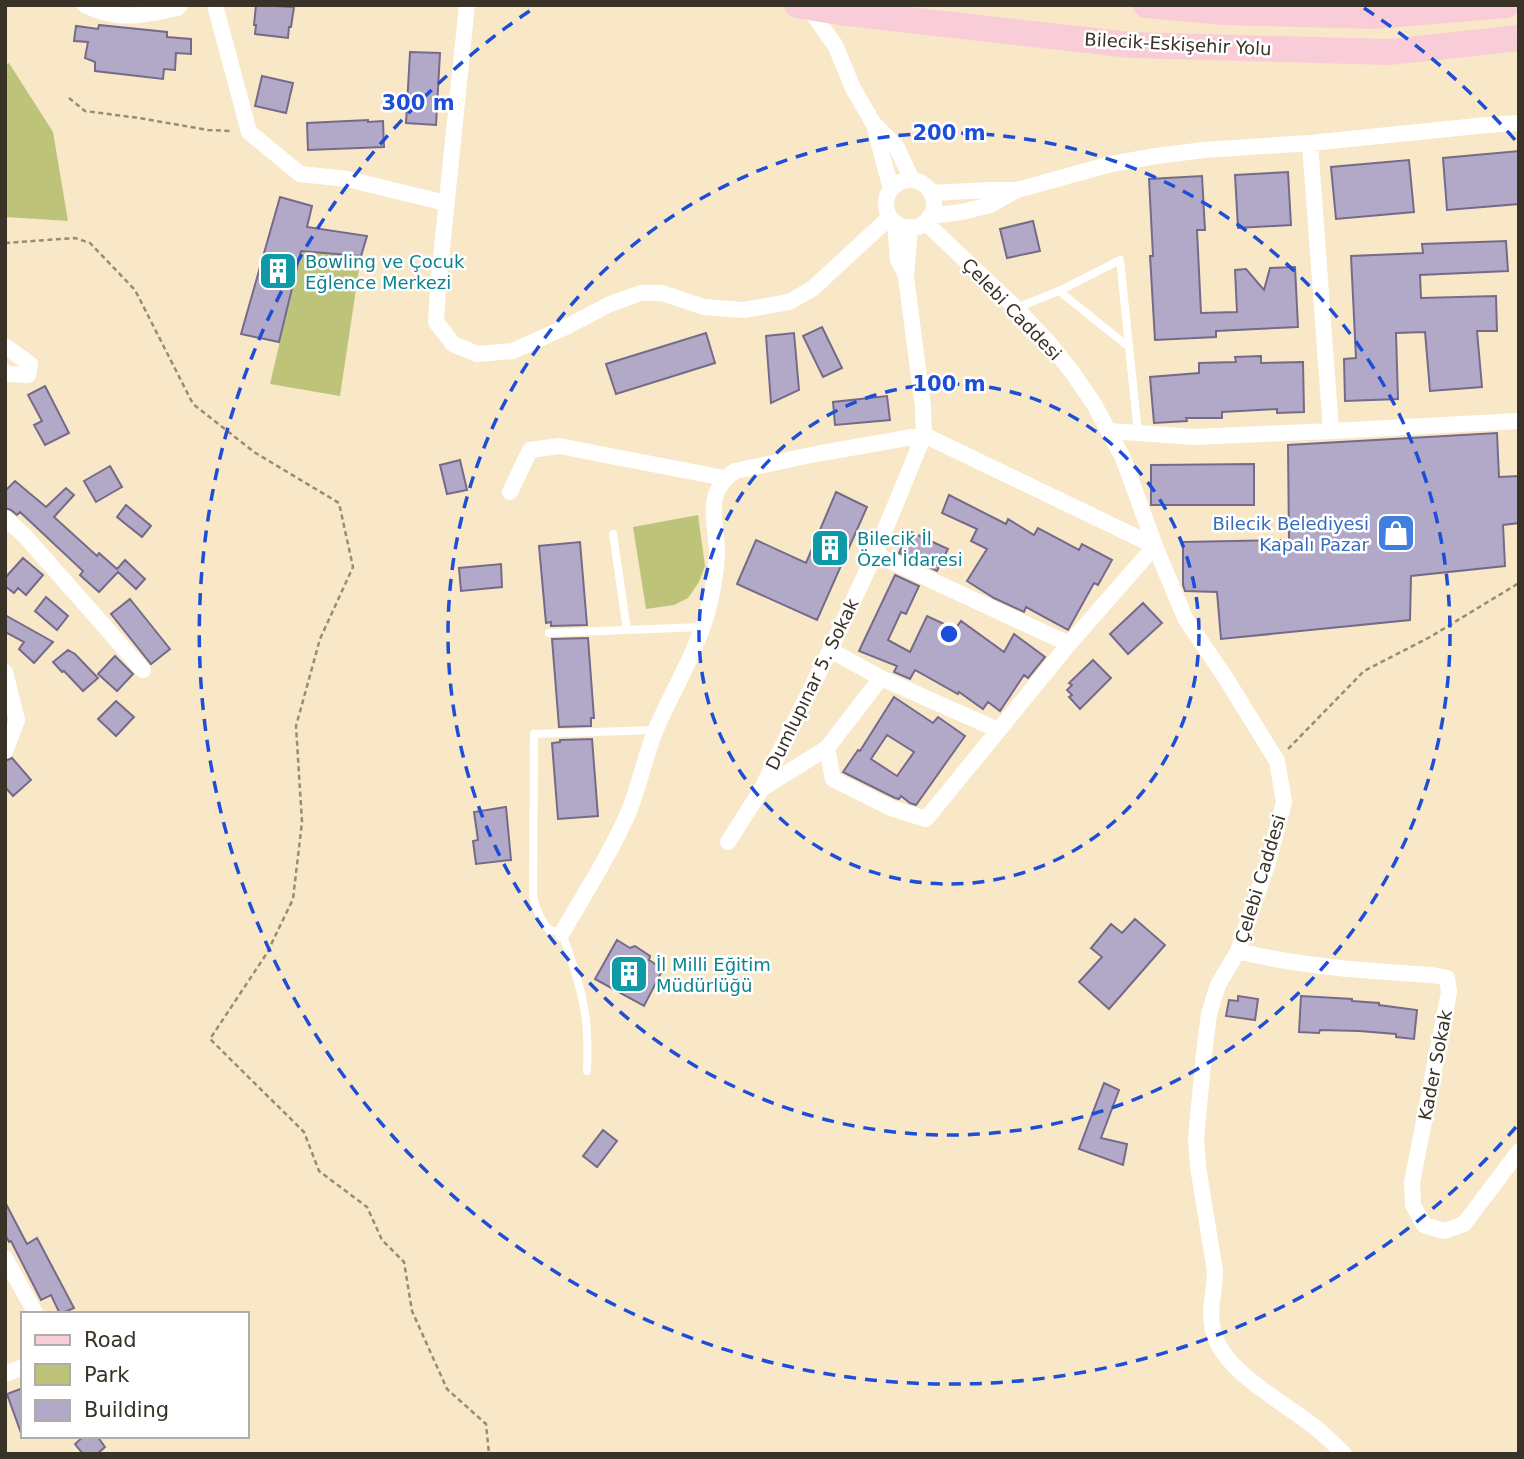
<svg xmlns="http://www.w3.org/2000/svg" width="1524" height="1459" viewBox="0 0 1524 1459" font-family="'DejaVu Sans',sans-serif">
<style>
.green{fill:#bdc47a}
.building{fill:#b2a8c8;stroke:#756b89;stroke-width:2;fill-rule:evenodd}
.lines{fill:none;stroke-linecap:round;stroke-linejoin:round}
.path{stroke:#988c75;stroke-width:2.5;stroke-dasharray:5 3.5;stroke-linecap:butt}
.lane{stroke:#fff;stroke-width:8}
.street{stroke:#fff;stroke-width:16}
.primary{stroke:#f9cdd7;stroke-width:26}
.ring{fill:none;stroke:#1d4ed8;stroke-width:3.5;stroke-dasharray:12 9}
.labels{text-anchor:middle;dominant-baseline:central;stroke-width:5;stroke-linejoin:round;paint-order:stroke}
.street-label{font-size:18px;fill:#393226;stroke:#fff}
.culture-label{font-size:18px;fill:#0d838f;stroke:#fff;text-anchor:start}
.shop-label{font-size:18px;fill:#366cbe;stroke:#fff;text-anchor:end}
.centre{fill:#1d4ed8;stroke:#fff;stroke-width:3.5}
.ring-label{font-size:21px;text-anchor:middle;font-weight:bold;fill:#1d4ed8;stroke:#fff;stroke-width:5;stroke-linejoin:round;paint-order:stroke}
</style>
<rect width="100%" height="100%" fill="#f9e8c7"/>
<!-- green -->
<path class="green" d="M9,63L53,132L68,221L5,217V66Z
M301,251L361,256L340,396L270,384Z
M698,515L705,566L699,582L688,598L674,605L646,609L633,527Z"/>
<!-- building -->
<path class="building" d="M256,5L294,7L291,27H289L288,38L255,34L256,25H254Z
M99,25L167,32V37L191,39V54L176,53L175,70L164,69L163,79L95,71V62L85,58L88,42L74,41L76,26L98,29Z
M410,52L440,53L436,125L406,123Z
M262,76L293,83L286,113L255,106Z
M368,120V122L383,121L384,147L308,150L307,123Z
M1519,151V204L1447,210L1443,158Z
M1409,160L1414,212L1336,219L1331,167Z
M1288,172L1291,225L1238,228L1235,175Z
M1202,176L1205,230H1197L1201,313L1237,312L1235,270L1246,269L1264,290L1270,268L1295,267L1298,327L1216,331V337L1155,340L1150,256H1153L1149,179Z
M280,197L312,206L307,227L367,236L361,256L301,251L279,342L241,334Z
M1033,221L1040,251L1007,258L1000,229Z
M1506,241L1508,271L1420,275L1421,298L1496,296L1497,331H1477L1482,387L1430,391L1425,332L1396,333L1398,399L1345,401L1344,359L1356,358L1351,256L1423,253L1422,244Z
M822,327L842,368L823,377L803,336Z
M706,333L715,363L616,394L606,364Z
M794,333L799,390L771,403L766,336Z
M1261,356V363L1303,362L1304,412L1277,413V409L1222,412V418H1186L1187,421L1154,423L1150,377L1199,373V363L1236,362L1235,357Z
M45,386L69,433L45,445L34,425L42,421L28,395Z
M887,396L890,420L835,425L833,402Z
M1497,433L1499,477L1519,476V523L1503,525L1505,566L1411,576L1410,620L1221,639L1217,592L1185,591L1183,585V542L1289,540L1288,445Z
M460,460L467,490L447,494L440,465Z
M1254,464V505H1151V465Z
M110,466L122,487L96,502L84,481Z
M15,481L46,507L66,488L74,495L54,517L97,556L99,553L117,569L125,560L145,579L136,589L118,572L99,592L80,575L83,571L20,512L17,515L11,510L5,508V491Z
M836,492L867,507L817,620L737,584L756,540L806,563Z
M949,495L1006,524L1008,519L1034,535L1038,528L1079,550L1082,544L1112,560L1098,585L1094,583L1068,630L1026,607L1024,612L994,598L967,581L987,549L971,541L977,529L942,513Z
M126,505L151,526L142,537L117,517Z
M909,531L948,549L937,571L899,553Z
M580,542L587,625L551,626V622L546,623L539,546Z
M23,558L43,575L26,595L18,588L14,593L5,586V578Z
M501,564L502,587L461,591L459,568Z
M895,575L919,586L906,614L901,612L888,640L910,652L927,616L955,629L961,621L1004,652L1014,634L1045,657L1028,678L1024,675L1000,711L988,702L983,709L959,692L958,694L915,670L910,679L894,672L897,666L859,651Z
M46,597L68,616L57,630L35,611Z
M130,599L170,649L151,664L111,614Z
M1143,603L1162,623L1128,654L1110,634Z
M5,615L53,642L34,663L19,649L24,642L5,632Z
M588,638L594,718H591V726L559,727L552,639Z
M68,650L75,654L98,678L83,691L64,671L62,672L53,662Z
M115,656L133,674L117,691L98,674Z
M1093,660L1111,678L1080,709L1069,697L1072,695L1067,690L1072,685L1069,683Z
M894,697L933,723L938,717L965,736L916,805L910,803L901,796L899,799L895,798L843,772L858,750L860,751ZM887,735L914,752L897,776L871,759Z
M116,701L134,717L116,736L98,719Z
M592,739L598,816L558,819L552,743L560,742V740Z
M12,758L31,780L13,796L5,787V761Z
M506,807L511,860L476,864L473,841L478,840L474,812Z
M1135,919L1165,945L1109,1009L1079,982L1102,957L1091,948L1111,924L1122,933Z
M617,940L630,948L635,946L650,956L649,960L663,969L644,1006L595,979Z
M1238,996L1258,999L1255,1020L1226,1016L1229,1000L1238,1001Z
M1301,996L1352,999V1001L1379,1003V1005L1417,1010L1414,1039L1396,1037V1034L1359,1031L1320,1030L1319,1033L1299,1032Z
M1104,1083L1119,1090L1101,1138L1127,1144L1123,1165L1079,1149Z
M603,1130L617,1141L597,1167L583,1156Z
M5,1202L27,1244L37,1238L74,1308L60,1314L51,1295L41,1300L11,1241L9,1242L5,1234Z
M23,1388V1433H21L7,1394Z
M84,1436H97L105,1447L97,1454H83L75,1444Z"/>
<g class="lines">
<!-- path -->
<path class="path" d="M69,98L85,111L139,118L208,130L231,131
M5,243L75,238L90,243L135,290L193,404L254,452L339,503L353,567L320,639L296,726L302,822L293,899L267,953L210,1039L304,1132L319,1171L367,1207L382,1240L404,1262L412,1311L447,1389L486,1424L489,1454
M1288,749L1364,671L1430,637L1519,583"/>
<!-- lane -->
<path class="lane" d="M1059,291L1129,347
M1016,308L1059,291L1120,260L1138,433
M613,534L627,630
M549,633L703,627
M587,1071C588,1048 588,1025 583,1003C579,979 570,956 562,933L549,930C540,919 535,909 533,895L534,734L656,730"/>
<!-- street -->
<path class="street" d="M85,5C119,22 143,15 177,8L180,5
M215,5L249,132L300,174L347,179L446,203
M467,5L438,287L436,322L453,344L477,354L513,351L568,326L610,304L641,293H662L704,307L744,310L789,302L812,289L890,217
M808,7L835,45L853,88L873,123L896,146L912,180
M874,125L891,189
M1310,143L1331,431
M886 204a24 24 0 1 1 48 0a24 24 0 1 1-48 0Z
M931,193L989,190H1015
M930,216L962,212L990,205L1017,190L1111,164L1156,156L1204,150L1310,143L1487,125L1519,123
M895,222L898,260L904,272
M925,222L1016,308L1049,343L1072,372L1094,404L1123,458L1155,546L1185,618L1225,677L1277,761L1284,802L1268,862L1238,951L1218,985L1209,1014L1204,1054L1196,1138L1198,1167L1215,1271C1215,1291 1208,1311 1213,1330C1221,1370 1282,1401 1312,1425C1323,1433 1334,1444 1344,1454
M5,346L30,364L28,375L9,374L5,372
M1110,431L1194,437L1331,431L1519,421
M510,492L530,450L559,446L724,478
M5,518L24,535L143,670
M875,554L1069,644
M830,650L881,678L998,730
M5,672L17,720L5,751
M763,788L827,748L881,678
M728,842L761,790L830,650L875,554L924,435L923,407L906,277L910,227
M562,933C585,893 611,853 629,811C640,784 645,756 656,729C674,687 700,647 710,601C714,586 716,569 717,554C717,521 702,494 735,471L816,454L924,435L1155,546L1069,644L926,819L891,808L833,779L827,748
M1238,951C1302,967 1367,971 1432,975L1447,978L1449,992L1412,1183L1413,1205L1424,1225L1444,1231L1464,1224L1519,1151
M5,1258L36,1314
M5,1374L23,1367"/>
<!-- primary -->
<path class="primary" d="M797,5L839,12L1130,45L1389,52L1519,38
M1146,5L1224,12L1374,16L1506,5"/>
</g>
<!-- distance rings -->
<g class="ring">
<circle cx="949" cy="634" r="250"/>
<circle cx="949" cy="634" r="501"/>
<path d="M1516 1127A751 751 0 1 1 534 8M1364 8A751 751 0 0 1 1516 141"/>
</g>
<!-- icons -->
<defs>
<symbol id="building-square" viewBox="-11 -11 22 22"><rect x="-9" y="-9" width="18" height="18" rx="4" fill="#0f9aa8" stroke="#fff"/><path d="M-4-6H4V6H1V3H-1V6H-4ZM-2.5-4.3h1.7v1.8h-1.7ZM.8-4.3h1.7v1.8H.8ZM-2.5-1h1.7V.8h-1.7ZM.8-1h1.7V.8H.8Z" fill="#fff"/></symbol>
<symbol id="shop-square" viewBox="-11 -11 22 22"><rect x="-9" y="-9" width="18" height="18" rx="4" fill="#3f7fe0" stroke="#fff"/><path d="M-5-2.5h2.3a2.7 3.5 0 0 1 5.4 0H5L5.5 6h-11ZM-1.5-2.5h3a1.5 2.3 0 0 0-3 0Z" fill="#fff"/></symbol>
</defs>
<g fill-rule="evenodd">
<use href="#building-square" x="256" y="249" width="44" height="44"/>
<use href="#shop-square" x="1374" y="511" width="44" height="44"/>
<use href="#building-square" x="808" y="526" width="44" height="44"/>
<use href="#building-square" x="607" y="952" width="44" height="44"/>
</g>
<g class="labels">
<!-- street labels -->
<g class="street-label">
<text transform="translate(1178 44) rotate(3)">Bilecik-Eskişehir Yolu</text>
<text transform="translate(1012 309) rotate(46)">Çelebi Caddesi</text>
<text transform="translate(812 684) rotate(-64)">Dumlupınar 5. Sokak</text>
<text transform="translate(1260 879) rotate(-73)">Çelebi Caddesi</text>
<text transform="translate(1435 1065) rotate(-79)">Kader Sokak</text>
</g>
<!-- culture labels -->
<g class="culture-label">
<text x="305" y="261">Bowling ve Çocuk<tspan x="305" dy="21">Eğlence Merkezi</tspan></text>
<text x="857" y="538">Bilecik İl<tspan x="857" dy="21">Özel İdaresi</tspan></text>
<text x="656" y="964">İl Milli Eğitim<tspan x="656" dy="21">Müdürlüğü</tspan></text>
</g>
<!-- shop labels -->
<g class="shop-label">
<text x="1369" y="523">Bilecik Belediyesi<tspan x="1369" dy="21">Kapalı Pazar</tspan></text>
</g>
</g>
<circle cx="949" cy="634" r="10" class="centre"/>
<g class="ring-label">
<text x="418" y="110">300 m</text>
<text x="949" y="140">200 m</text>
<text x="949" y="391">100 m</text>
</g>
<!-- border -->
<rect width="1524" height="1459" fill="none" stroke="#393226" stroke-width="14"/>
<!-- legend -->
<rect x="21" y="1312" width="228" height="126" fill="#ffffff" stroke="#b0ada8" stroke-width="2"/>
<rect x="35" y="1335" width="35" height="10" fill="#f9cdd7" stroke="#b0ada8" stroke-width="2"/>
<text x="84" y="1347" font-size="21" fill="#393226">Road</text>
<rect x="35" y="1364" width="35" height="21" fill="#bdc47a" stroke="#b0ada8" stroke-width="2"/>
<text x="84" y="1382" font-size="21" fill="#393226">Park</text>
<rect x="35" y="1400" width="35" height="21" fill="#b2a8c8" stroke="#b0ada8" stroke-width="2"/>
<text x="84" y="1417" font-size="21" fill="#393226">Building</text>
</svg>
